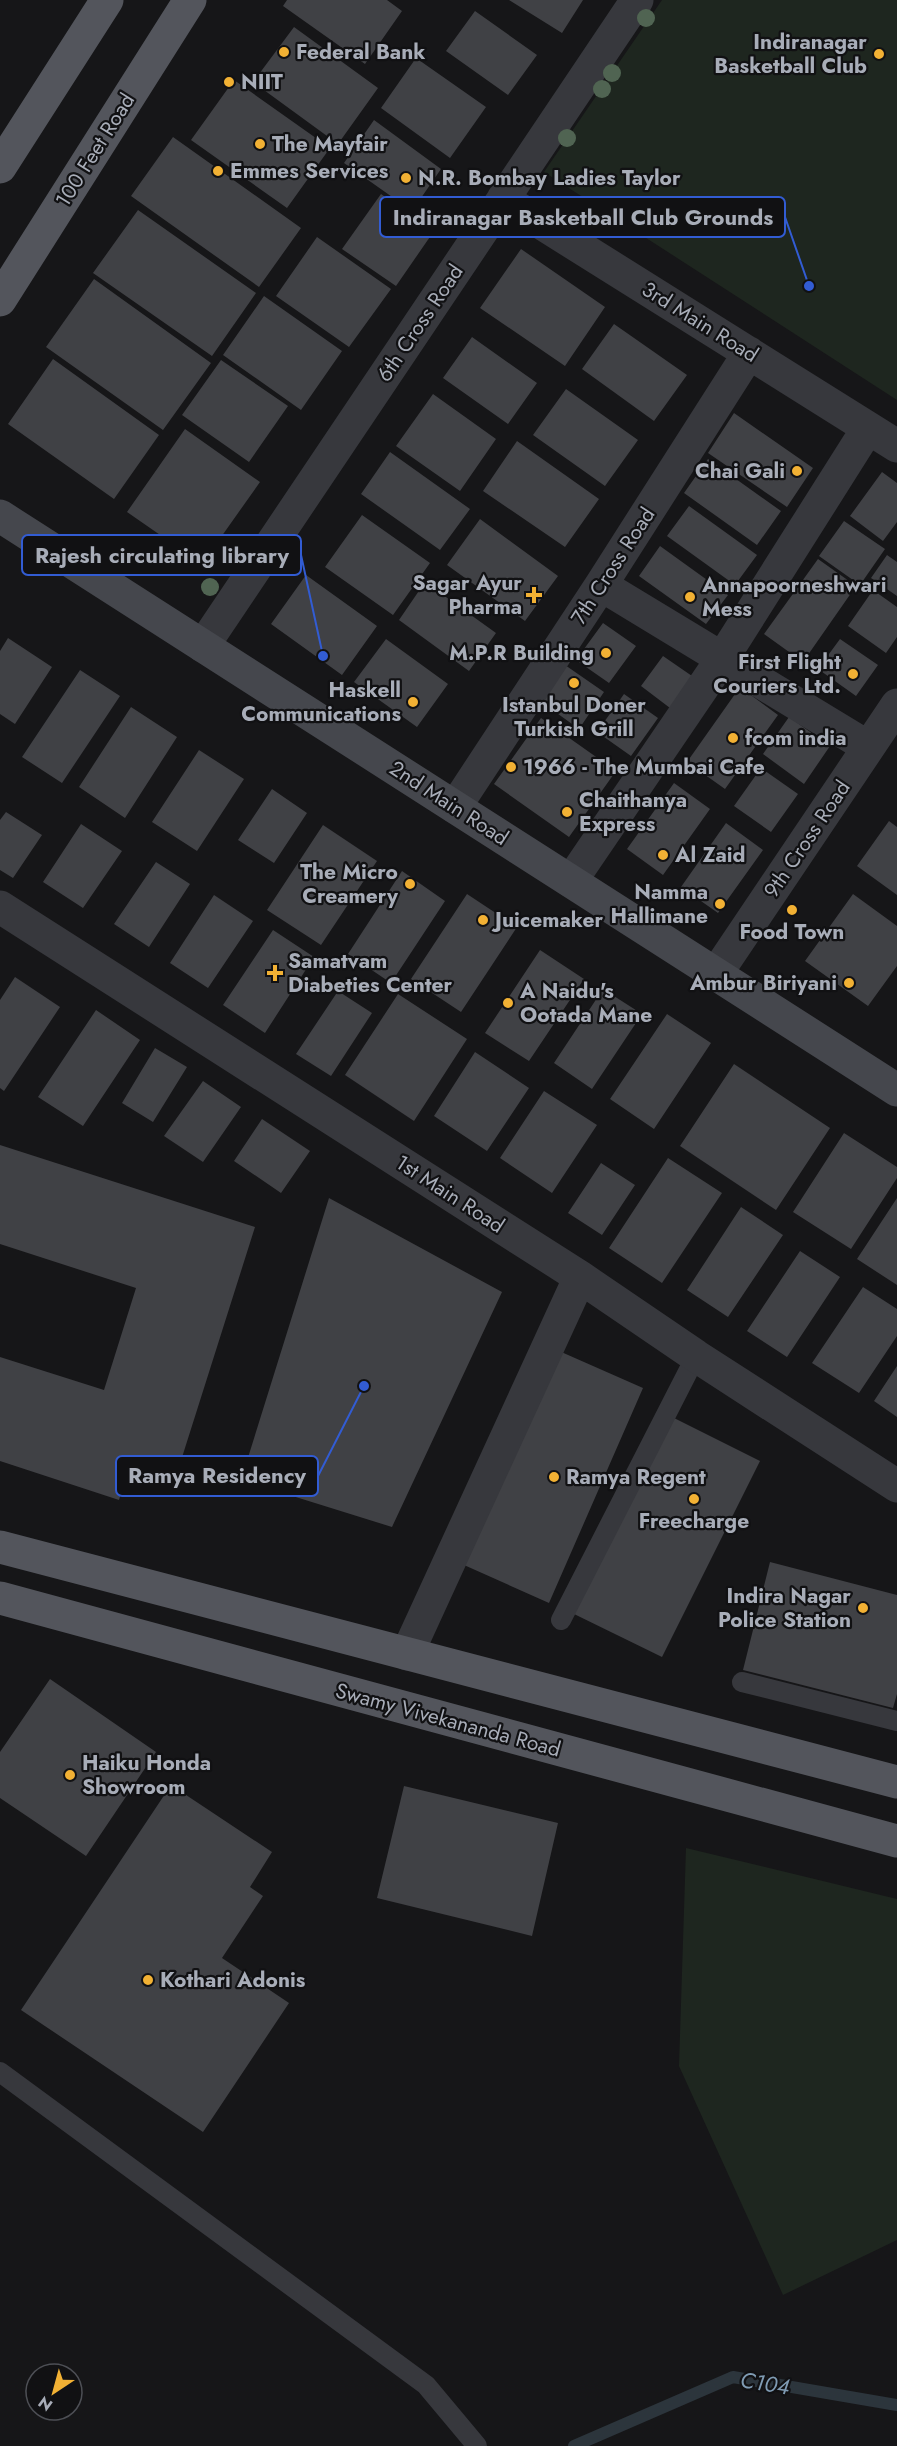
<svg xmlns="http://www.w3.org/2000/svg" width="897" height="2446" viewBox="0 0 897 2446" font-family="Jost,sans-serif">
<style>
.green{fill:#1e261f}
.lines{fill:none;stroke-linecap:round;stroke-linejoin:round}
.stream{stroke:#2c353c;stroke-width:12}
.building{fill:#404145}
.lane{stroke:#37383d;stroke-width:20}
.street{stroke:#37383d;stroke-width:33}
.secondary{stroke:#45474d;stroke-width:33}
.primary{stroke:#53555c;stroke-width:33}
.tree{fill:#506452}
.poi-dot{fill:#f2b134;stroke:#111113;stroke-width:2}
.labels{text-anchor:middle;dominant-baseline:central;stroke-width:4.5;stroke-linejoin:round;paint-order:stroke}
.poi-label{font-size:21px;font-weight:bold;fill:#a8adb8;stroke:#111113;text-anchor:start}
.street-label{font-size:21px;fill:#a8adb8;stroke:#111113}
.water-label{font-size:22px;font-style:italic;fill:#7f9bb3;stroke:#111113}
.leader{fill:none;stroke:#325cd3;stroke-width:2}
.callout-dot{fill:#325cd3;stroke:#111113;stroke-width:2}
.callout{fill:#111113;stroke:#325cd3;stroke-width:2}
.callout-label{font-size:22px;text-anchor:middle;font-weight:bold;fill:#a8adb8}
</style>
<rect width="100%" height="100%" fill="#161618"/>
<!-- green -->
<path class="green" d="M662,0H897V400L544,172Z
M686,1848L897,1899V2240L783,2295L679,2066Z"/>
<g class="lines">
<!-- stream -->
<path class="stream" d="M574,2446L733,2377L897,2405"/>
</g>
<!-- building -->
<path class="building" d="M287,0H387L402,11L365,64L283,6Z
M509,0H583L562,33Z
M475,11L537,55L508,95L446,51Z
M294,27L378,88L338,144L253,82Z
M416,58L486,107L450,158L381,108Z
M234,80L330,148L287,208L191,140Z
M374,120L441,169L412,211L344,163Z
M173,137L301,228L259,287L131,196Z
M381,194L434,231L396,286L342,249Z
M138,210L256,293L212,356L93,273Z
M317,237L391,289L349,347L276,296Z
M521,249L605,307L565,366L480,308Z
M94,279L211,363L163,430L46,347Z
M264,296L342,351L301,410L223,355Z
M614,324L687,375L654,421L582,369Z
M472,337L537,383L508,424L443,378Z
M53,359L159,435L114,499L8,424Z
M221,360L288,406L249,462L182,415Z
M566,389L638,440L605,486L533,435Z
M433,394L496,439L460,491L396,446Z
M734,413L813,468L787,507L708,453Z
M185,429L260,482L202,564L127,512Z
M517,441L599,499L565,547L483,491Z
M390,452L470,509L440,550L361,494Z
M708,459L781,511L757,545L684,493Z
M882,472L897,483V522L883,541L850,516Z
M689,506L757,555L735,585L667,536Z
M362,515L430,563L393,615L325,567Z
M480,519L558,576L525,621L447,565Z
M844,521L885,549L860,585L819,556Z
M660,546L728,595L706,624L639,576Z
M887,555L897,562V596L871,578Z
M818,559L856,586L803,662L764,634Z
M306,575L377,626L342,675L271,624Z
M425,582L496,633L469,671L399,620Z
M873,590L897,607V637L886,653L848,626Z
M603,623L636,646L609,683L576,660Z
M8,638L52,667L15,724L0,714V651Z
M386,639L448,684L417,727L354,682Z
M840,639L878,665L856,696L818,669Z
M663,656L692,676L670,708L641,686Z
M565,665L604,692L579,729L540,701Z
M80,670L120,696L62,783L22,757Z
M740,687L778,715L725,789L687,762Z
M624,694L658,718L631,756L597,732Z
M131,707L177,737L125,818L79,787Z
M789,717L830,746L804,784L763,754Z
M541,718L616,771L569,837L494,784Z
M199,750L244,779L197,851L152,822Z
M761,768L798,794L771,832L734,806Z
M674,783L710,809L663,875L627,849Z
M272,789L307,813L274,863L238,840Z
M6,812L42,835L13,878L0,870V820Z
M889,821L897,827V895L857,866Z
M726,823L763,850L718,913L681,887Z
M81,824L122,851L83,908L43,882Z
M323,825L377,861L321,945L267,910Z
M156,862L190,884L149,947L114,924Z
M402,871L445,901L391,983L348,954Z
M467,894L517,927L461,1012L411,979Z
M853,894L897,926V966L868,1006L805,961Z
M214,895L253,921L208,988L170,963Z
M273,930L314,957L265,1033L223,1005Z
M540,950L584,979L529,1061L485,1033Z
M15,977L60,1007L4,1091L0,1088V1000Z
M603,989L642,1014L592,1089L554,1063Z
M338,991L372,1013L331,1076L296,1054Z
M398,994L467,1039L414,1121L345,1075Z
M96,1010L140,1040L83,1126L38,1097Z
M667,1014L711,1043L654,1129L610,1099Z
M155,1048L187,1067L153,1122L122,1103Z
M475,1052L529,1088L487,1151L434,1116Z
M734,1064L830,1128L776,1210L680,1146Z
M203,1081L241,1107L203,1162L164,1136Z
M544,1091L597,1125L552,1193L500,1158Z
M262,1119L310,1151L281,1193L234,1161Z
M844,1133L897,1167V1178L851,1249L793,1212Z
M0,1145L255,1227L178,1470L132,1456L119,1500L0,1461V1357L104,1390L136,1288L0,1244Z
M668,1158L722,1193L662,1283L609,1248Z
M601,1163L635,1185L602,1235L568,1213Z
M329,1198L502,1292L392,1527L241,1480Z
M897,1198V1285L857,1259Z
M741,1207L783,1235L728,1317L687,1290Z
M800,1251L840,1277L787,1357L747,1331Z
M863,1287L897,1309V1336L859,1393L812,1363Z
M559,1351L643,1388L549,1603L464,1565Z
M897,1366V1417L874,1401Z
M670,1416L760,1461L662,1657L572,1613Z
M770,1562L897,1595V1694L893,1708L743,1670Z
M50,1679L156,1752L86,1856L0,1798V1752Z
M171,1785L272,1852L250,1887L263,1896L222,1958L289,2003L203,2132L21,2010Z
M404,1786L558,1823L532,1936L377,1898Z"/>
<g class="lines">
<!-- lane -->
<path class="lane" d="M561,1620L696,1356
M742,1682L897,1721
M0,2072L426,2385L477,2446"/>
<!-- street -->
<path class="street" d="M503,199L897,446
M601,585L868,747
M203,646L637,0
M455,807L601,585L749,353
M571,881L722,659L868,428
M0,907L580,1277L696,1356L897,1486
M716,974L897,705
M407,1654L580,1277"/>
<!-- secondary -->
<path class="secondary" d="M0,516L897,1090"/>
<!-- primary -->
<path class="primary" d="M0,167L107,0
M0,300L190,0
M0,1547L897,1782
M0,1598L897,1841"/>
</g>
<!-- trees -->
<g class="tree">
<circle cx="646" cy="18" r="9"/>
<circle cx="612" cy="73" r="9"/>
<circle cx="602" cy="89" r="9"/>
<circle cx="567" cy="138" r="9"/>
<circle cx="277" cy="567" r="9"/>
<circle cx="210" cy="587" r="9"/>
</g>
<!-- markers -->
<g class="poi-dot">
<circle cx="284" cy="52" r="6"/>
<circle cx="879" cy="54" r="6"/>
<circle cx="229" cy="82" r="6"/>
<circle cx="260" cy="144" r="6"/>
<circle cx="218" cy="171" r="6"/>
<circle cx="406" cy="178" r="6"/>
<circle cx="797" cy="471" r="6"/>
<path d="M531 586h6v6h6v6h-6v6h-6v-6h-6v-6h6z"/>
<circle cx="690" cy="597" r="6"/>
<circle cx="606" cy="653" r="6"/>
<circle cx="853" cy="674" r="6"/>
<circle cx="574" cy="683" r="6"/>
<circle cx="413" cy="702" r="6"/>
<circle cx="733" cy="738" r="6"/>
<circle cx="511" cy="767" r="6"/>
<circle cx="567" cy="812" r="6"/>
<circle cx="663" cy="855" r="6"/>
<circle cx="410" cy="884" r="6"/>
<circle cx="720" cy="904" r="6"/>
<circle cx="792" cy="910" r="6"/>
<circle cx="483" cy="920" r="6"/>
<path d="M272 964h6v6h6v6h-6v6h-6v-6h-6v-6h6z"/>
<circle cx="849" cy="983" r="6"/>
<circle cx="508" cy="1003" r="6"/>
<circle cx="554" cy="1477" r="6"/>
<circle cx="694" cy="1499" r="6"/>
<circle cx="863" cy="1608" r="6"/>
<circle cx="70" cy="1775" r="6"/>
<circle cx="148" cy="1980" r="6"/>
</g>
<g class="labels">
<!-- poi labels -->
<g class="poi-label">
<text x="867" y="42" text-anchor="end">Indiranagar<tspan x="867" dy="24">Basketball Club</tspan></text>
<text x="296" y="52">Federal Bank</text>
<text x="241" y="82">NIIT</text>
<text x="272" y="144">The Mayfair</text>
<text x="230" y="171">Emmes Services</text>
<text x="418" y="178">N.R. Bombay Ladies Taylor</text>
<text x="785" y="471" text-anchor="end">Chai Gali</text>
<text x="522" y="583" text-anchor="end">Sagar Ayur<tspan x="522" dy="24">Pharma</tspan></text>
<text x="702" y="585">Annapoorneshwari<tspan x="702" dy="24">Mess</tspan></text>
<text x="594" y="653" text-anchor="end">M.P.R Building</text>
<text x="841" y="662" text-anchor="end">First Flight<tspan x="841" dy="24">Couriers Ltd.</tspan></text>
<text x="401" y="690" text-anchor="end">Haskell<tspan x="401" dy="24">Communications</tspan></text>
<text x="574" y="705" text-anchor="middle">Istanbul Doner<tspan x="574" dy="24">Turkish Grill</tspan></text>
<text x="745" y="738">fcom india</text>
<text x="523" y="767">1966 - The Mumbai Cafe</text>
<text x="579" y="800">Chaithanya<tspan x="579" dy="24">Express</tspan></text>
<text x="675" y="855">Al Zaid</text>
<text x="398" y="872" text-anchor="end">The Micro<tspan x="398" dy="24">Creamery</tspan></text>
<text x="708" y="892" text-anchor="end">Namma<tspan x="708" dy="24">Hallimane</tspan></text>
<text x="495" y="920">Juicemaker</text>
<text x="792" y="932" text-anchor="middle">Food Town</text>
<text x="288" y="961">Samatvam<tspan x="288" dy="24">Diabeties Center</tspan></text>
<text x="837" y="983" text-anchor="end">Ambur Biriyani</text>
<text x="520" y="991">A Naidu's<tspan x="520" dy="24">Ootada Mane</tspan></text>
<text x="566" y="1477">Ramya Regent</text>
<text x="694" y="1521" text-anchor="middle">Freecharge</text>
<text x="851" y="1596" text-anchor="end">Indira Nagar<tspan x="851" dy="24">Police Station</tspan></text>
<text x="82" y="1763">Haiku Honda<tspan x="82" dy="24">Showroom</tspan></text>
<text x="160" y="1980">Kothari Adonis</text>
</g>
<!-- street labels -->
<g class="street-label">
<text transform="translate(95 150) rotate(-58)">100 Feet Road</text>
<text transform="translate(700 322) rotate(32)">3rd Main Road</text>
<text transform="translate(420 323) rotate(-56)">6th Cross Road</text>
<text transform="translate(613 566) rotate(-57)">7th Cross Road</text>
<text transform="translate(449 803) rotate(33)">2nd Main Road</text>
<text transform="translate(807 839) rotate(-56)">9th Cross Road</text>
<text transform="translate(450 1194) rotate(33)">1st Main Road</text>
<text transform="translate(448 1720) rotate(15)">Swamy Vivekananda Road</text>
</g>
<!-- water labels -->
<g class="water-label">
<text transform="translate(765 2383) rotate(9)">C104</text>
</g>
</g>
<!-- callouts -->
<path class="leader" d="M809 286L785 217M323 656L301 555M364 1386L318 1476"/>
<g class="callout-dot">
<circle cx="809" cy="286" r="6"/>
<circle cx="323" cy="656" r="6"/>
<circle cx="364" cy="1386" r="6"/>
</g>
<g class="callout">
<rect x="380" y="197" width="405" height="40" rx="6"/>
<rect x="22" y="535" width="279" height="40" rx="6"/>
<rect x="116" y="1456" width="202" height="40" rx="6"/>
</g>
<g class="callout-label">
<text x="583" y="225">Indiranagar Basketball Club Grounds</text>
<text x="162" y="563">Rajesh circulating library</text>
<text x="217" y="1483">Ramya Residency</text>
</g>
<!-- north arrow -->
<g transform="translate(54 2392) rotate(216)"><circle r="28" fill="#111113" stroke="#4d4f55" stroke-width="1.5"/>
<path d="M0-4.5L10 22L0 15L-10 22Z" fill="#f2b134"/>
<text y="-9" font-size="16" font-weight="bold" text-anchor="middle" fill="#a8adb8">N</text>
</g>
</svg>
